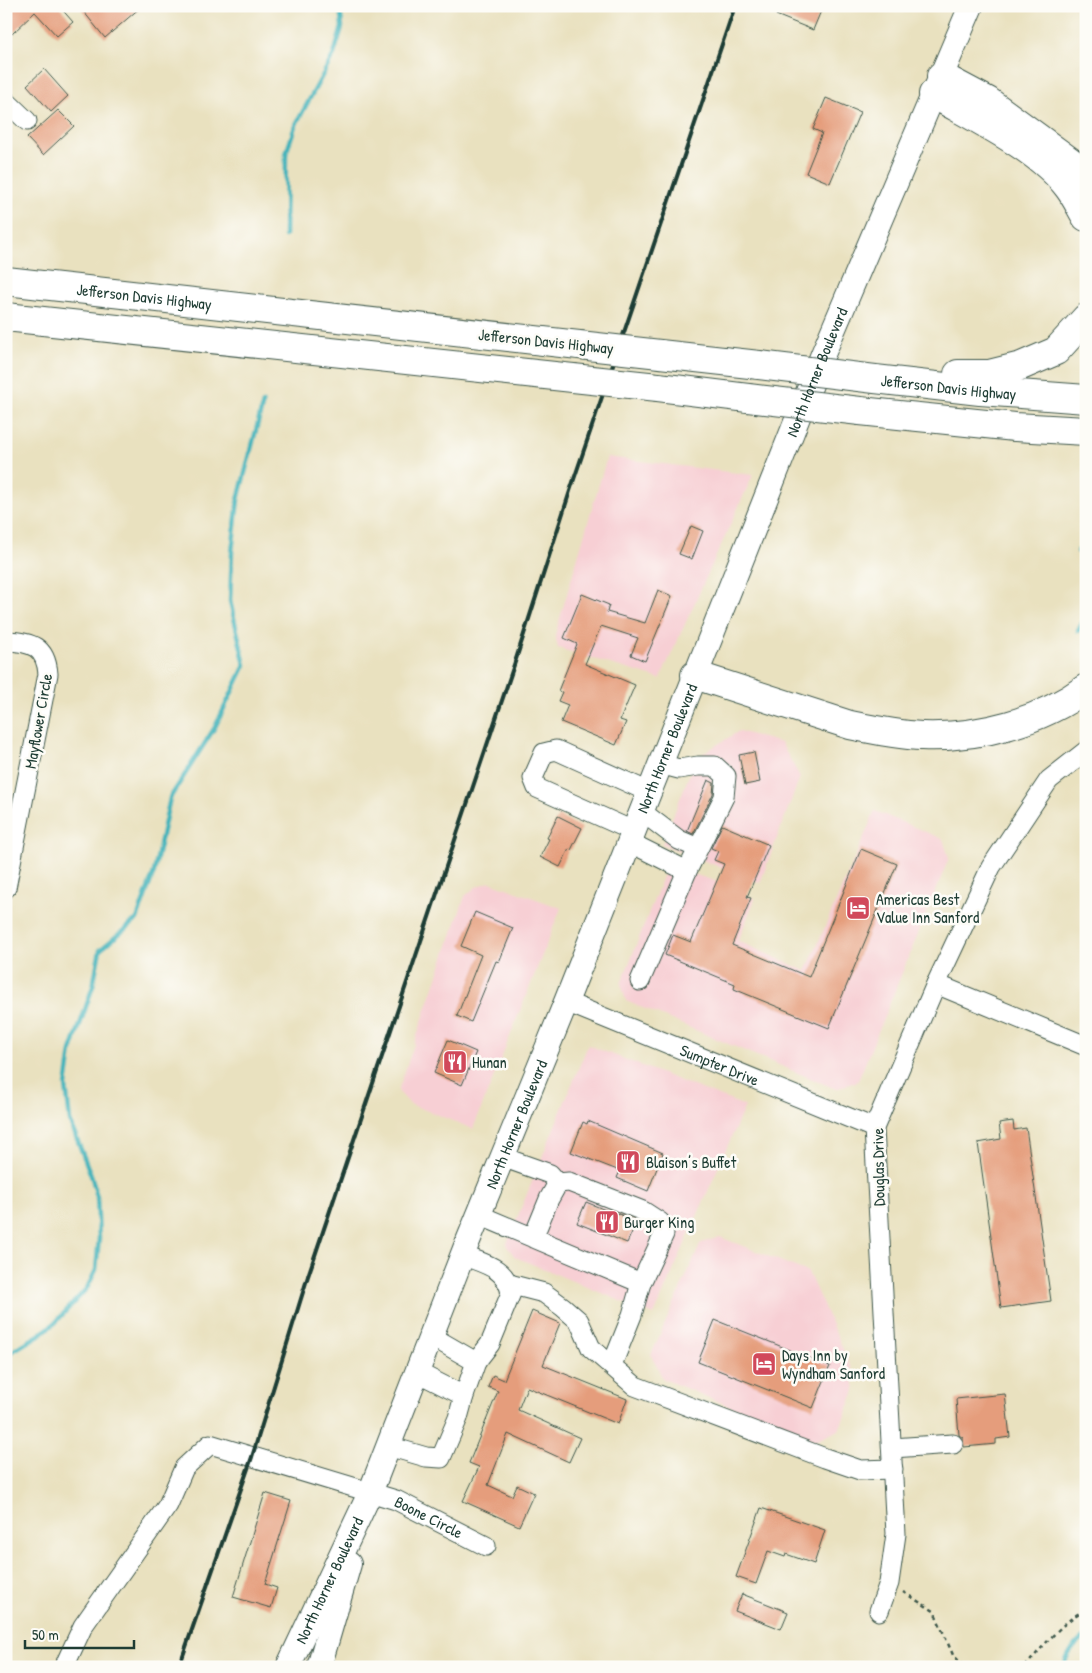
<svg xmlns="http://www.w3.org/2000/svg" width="1092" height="1673" viewBox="0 0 1092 1673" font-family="'Patrick Hand',sans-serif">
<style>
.built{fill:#f7cfd4}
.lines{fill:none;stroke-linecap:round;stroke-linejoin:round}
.stream{stroke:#44b4bb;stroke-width:4.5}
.building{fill:#e59d7c}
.minor-casing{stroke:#3d5649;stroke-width:21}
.major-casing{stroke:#3d5649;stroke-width:26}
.highway-casing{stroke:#3d5649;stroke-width:30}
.path{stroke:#3d5649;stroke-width:2.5;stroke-dasharray:4 4;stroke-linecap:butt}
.minor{stroke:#fff;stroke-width:19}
.major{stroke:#fff;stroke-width:24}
.highway{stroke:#fff;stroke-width:28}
.rail{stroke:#1f3d34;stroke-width:4}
.highway-bridge-casing{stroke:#3d5649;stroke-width:30;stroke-linecap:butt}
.highway-bridge{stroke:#fff;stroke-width:28}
.labels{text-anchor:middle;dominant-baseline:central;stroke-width:5;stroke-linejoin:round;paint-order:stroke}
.street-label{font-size:16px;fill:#1f3d34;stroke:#fdfcf7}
.poi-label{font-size:16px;fill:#1f3d34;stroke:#fdfcf7;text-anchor:start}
</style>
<rect width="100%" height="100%" fill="#fdfcf7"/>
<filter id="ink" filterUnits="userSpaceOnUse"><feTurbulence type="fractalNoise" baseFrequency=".02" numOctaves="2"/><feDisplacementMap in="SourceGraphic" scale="10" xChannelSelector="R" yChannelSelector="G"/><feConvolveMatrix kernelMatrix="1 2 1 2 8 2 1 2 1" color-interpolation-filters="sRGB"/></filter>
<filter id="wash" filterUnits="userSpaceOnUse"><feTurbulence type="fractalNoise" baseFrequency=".0096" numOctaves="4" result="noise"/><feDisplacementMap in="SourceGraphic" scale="20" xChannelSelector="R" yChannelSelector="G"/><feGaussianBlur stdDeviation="1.12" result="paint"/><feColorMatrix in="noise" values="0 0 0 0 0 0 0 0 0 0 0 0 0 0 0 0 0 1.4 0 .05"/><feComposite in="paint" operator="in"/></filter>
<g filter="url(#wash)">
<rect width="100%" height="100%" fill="#e9e1bf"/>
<!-- built -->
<path class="built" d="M607,457L753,475L660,679L558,648L555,635Z
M739,731L781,743L800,777L760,883L662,844L696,758Z
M875,811L943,839L949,858L858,1081L836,1089L626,1001L621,984L666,869L671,867L715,881L755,899L738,941L806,971Z
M490,882L561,908L473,1129L410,1104L398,1091L465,896L476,887Z
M588,1045L745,1106L654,1315L515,1257L506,1245Z
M720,1237L808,1272L852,1369L855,1391L839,1430L815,1441L663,1379L651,1355L701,1243Z"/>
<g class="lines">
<!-- stream -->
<path class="stream" d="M285,236L286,154L295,126L334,54L342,27L340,6
M1078,551L1086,558
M1078,631L1086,616
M6,1355L39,1335L55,1323L87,1288L96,1270L99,1238L97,1197L92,1178L70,1121L66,1086L71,1051L93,986L100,950L137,919L154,872L170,798L215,727L245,665L230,601L232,552L238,500L263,403
M1064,1667C1067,1654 1076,1643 1086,1636"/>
</g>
<g id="blocks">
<!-- building -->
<path class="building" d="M13,6H59L73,22L57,36L35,12L12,34L6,28V12Z
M79,6H142L105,38Z
M780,6H823L813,30L776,15Z
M44,69L68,96L51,112L27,85Z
M826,98L860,112L830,183L806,173L822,133L813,129Z
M58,110L74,126L43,155L27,138Z
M691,526L703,531L692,559L679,554Z
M658,590L672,596L645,661L631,655L638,638L601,626L585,664L635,685L620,720L626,722L616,745L561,722L568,705L558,701L562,692L558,691L577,644L564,638L582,594L609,605L607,612L645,623Z
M754,752L760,782L745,785L739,755Z
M708,780L714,783L713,794L693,834L687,831Z
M558,816L582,828L571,850L569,849L560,867L540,857L549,839L547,838Z
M722,825L769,845L747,897L751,898L732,945L809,977L861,849L897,864L829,1028L734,989L735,984L665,955L673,935L691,942L724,864L714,860L718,851L711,848Z
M475,912L513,928L499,962L496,961L471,1022L457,1016L481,955L461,946Z
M448,1040L476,1052L462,1085L434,1073Z
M588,1121L663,1153L648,1191L617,1178L620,1171L571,1152L583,1122L587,1124Z
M1013,1121L1014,1130L1026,1128L1051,1301L1001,1308L978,1143L1001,1139L999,1123Z
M586,1202L608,1211V1210L637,1221L627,1243L577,1223Z
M532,1311L560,1323L543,1365L627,1399L618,1424L527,1387L518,1410L580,1438L569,1462L508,1434L488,1485L512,1496L517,1485L534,1493L519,1526L463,1501L479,1467L469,1463L498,1391L488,1387L493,1375L504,1380Z
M715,1320L830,1366L813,1408L698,1362Z
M1005,1394L1010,1437L996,1439V1444L964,1447L963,1438L959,1435L956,1399Z
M265,1493L291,1501L265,1584L277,1588L271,1608L233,1597Z
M761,1508L825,1530L814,1564L786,1554L785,1557L768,1551L756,1584L736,1577Z
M742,1594L788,1612L781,1629L735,1611Z"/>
</g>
</g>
<g filter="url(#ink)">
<use href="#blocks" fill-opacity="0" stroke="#3d5649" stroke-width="1"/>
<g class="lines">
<defs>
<g id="minor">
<path d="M6,101L27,121"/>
<path d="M6,641C31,642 46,646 48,674L6,888"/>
<path d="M660,764L679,769L698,766H715L726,776L724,797L687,871"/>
<path d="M641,811L679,840L698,848"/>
<path d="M633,831L537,788L533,778L544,753L556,750L649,792"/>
<path d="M629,842L687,871L640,981"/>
<path d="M936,984L1086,1046"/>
<path id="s1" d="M566,1002L874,1128"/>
<path d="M502,1157L550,1174L558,1183"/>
<path d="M479,1215L641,1283L664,1234L660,1222L643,1211L569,1182L558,1183L549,1199L533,1238"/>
<path d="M462,1255C484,1264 506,1267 511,1293L490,1344L476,1362"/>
<path d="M509,1284L544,1293L563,1307L579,1321L591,1348L635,1386L825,1458L860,1470L893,1469"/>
<path d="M431,1336L476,1362L464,1396"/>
<path d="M612,1365L632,1315L641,1283"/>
<path d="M388,1446L426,1457L441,1458L458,1418L464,1396L417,1372"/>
<path d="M892,1448L953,1444"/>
<path d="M879,1611L889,1583L896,1534L874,1128L936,984L991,867L1049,780L1086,751"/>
<path id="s2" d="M64,1667L83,1626L168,1505L184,1468L210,1444L396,1500L486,1546"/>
</g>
<g id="major">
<path id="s3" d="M288,1667L370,1493L466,1246L566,1002L823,354L971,6"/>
<path d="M319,1667L349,1564"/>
</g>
<g id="highway">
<path d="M941,76L988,101L1086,173"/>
<path d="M933,94C976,119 1038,148 1068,187C1075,196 1080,207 1086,217"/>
<path id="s4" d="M6,281L579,345"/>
<path d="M6,317L573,378"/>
<path d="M660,354L759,365"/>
<path d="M958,374H989L1021,366L1056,351L1086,318"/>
<path id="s5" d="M875,379L980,391L1086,399"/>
<path d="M658,387L748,398"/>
<path d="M860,411L1015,427L1086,431"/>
<path d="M695,675L850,725C874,730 898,735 922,736C979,738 1040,722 1086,688"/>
</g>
</defs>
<!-- minor casing -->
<use href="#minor" class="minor-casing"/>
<!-- major casing -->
<use href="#major" class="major-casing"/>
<!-- highway casing -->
<use href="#highway" class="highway-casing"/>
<!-- path -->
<path class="path" d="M903,1592L934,1611L953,1655L965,1667
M1025,1667C1039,1651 1067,1616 1086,1610"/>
<!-- minor -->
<use href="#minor" class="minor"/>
<!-- major -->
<use href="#major" class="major"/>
<!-- highway -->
<use href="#highway" class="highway"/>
<!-- rail -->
<path class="rail" d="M179,1667L252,1457L308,1276L517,656L570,491L735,6"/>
<defs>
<path id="highway-bridge" d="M579,345L660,354
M759,365L875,379
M573,378L658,387
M748,398L860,411"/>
</defs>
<!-- highway-bridge casing -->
<use href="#highway-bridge" class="highway-bridge-casing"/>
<!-- highway-bridge -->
<use href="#highway-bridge" class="highway-bridge"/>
</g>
</g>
<!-- icons -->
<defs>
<symbol id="hotel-square" viewBox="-11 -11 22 22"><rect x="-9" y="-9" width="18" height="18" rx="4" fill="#d1495b" stroke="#fdfcf7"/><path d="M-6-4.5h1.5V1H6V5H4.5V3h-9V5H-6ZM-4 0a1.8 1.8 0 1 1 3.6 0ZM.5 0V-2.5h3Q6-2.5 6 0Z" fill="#fff"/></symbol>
<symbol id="restaurant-square" viewBox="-11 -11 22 22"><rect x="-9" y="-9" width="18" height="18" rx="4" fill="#d1495b" stroke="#fdfcf7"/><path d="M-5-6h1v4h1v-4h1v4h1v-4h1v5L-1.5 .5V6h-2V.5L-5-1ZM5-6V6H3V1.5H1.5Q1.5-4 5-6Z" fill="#fff"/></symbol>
</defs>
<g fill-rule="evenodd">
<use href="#hotel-square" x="844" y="894" width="28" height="28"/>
<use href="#restaurant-square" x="441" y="1048" width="28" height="28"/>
<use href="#restaurant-square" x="614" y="1148" width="28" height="28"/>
<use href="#restaurant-square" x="593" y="1208" width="28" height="28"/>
<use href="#hotel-square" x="750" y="1350" width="28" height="28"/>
</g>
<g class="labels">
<!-- street labels -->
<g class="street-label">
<text stroke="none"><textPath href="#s4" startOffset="139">Jefferson Davis Highway</textPath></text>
<text transform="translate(546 341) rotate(6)">Jefferson Davis Highway</text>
<text stroke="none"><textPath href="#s3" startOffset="1399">North Horner Boulevard</textPath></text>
<text stroke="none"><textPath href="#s5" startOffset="74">Jefferson Davis Highway</textPath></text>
<text transform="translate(38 721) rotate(-80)">Mayflower Circle</text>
<text stroke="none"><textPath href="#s3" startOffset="994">North Horner Boulevard</textPath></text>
<text stroke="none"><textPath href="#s1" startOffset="166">Sumpter Drive</textPath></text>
<text stroke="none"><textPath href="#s3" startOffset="589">North Horner Boulevard</textPath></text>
<text transform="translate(878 1167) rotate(-91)">Douglas Drive</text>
<text stroke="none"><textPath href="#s2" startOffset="500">Boone Circle</textPath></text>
<text stroke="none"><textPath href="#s3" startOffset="96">North Horner Boulevard</textPath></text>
</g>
<!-- poi labels -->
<g class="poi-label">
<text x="876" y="899">Americas Best<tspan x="876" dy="18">Value Inn Sanford</tspan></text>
<text x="472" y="1062">Hunan</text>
<text x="646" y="1162">Blaison’s Buffet</text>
<text x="624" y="1222">Burger King</text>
<text x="782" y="1355">Days Inn by<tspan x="782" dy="18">Wyndham Sanford</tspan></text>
</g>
</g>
<!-- margin -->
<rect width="1092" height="1673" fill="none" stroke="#fdfcf7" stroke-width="25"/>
<!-- scale -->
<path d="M25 1640v8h109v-8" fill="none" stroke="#1f3d34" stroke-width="2.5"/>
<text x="32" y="1640" font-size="15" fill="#1f3d34" stroke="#fdfcf7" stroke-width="4" paint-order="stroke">50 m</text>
</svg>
